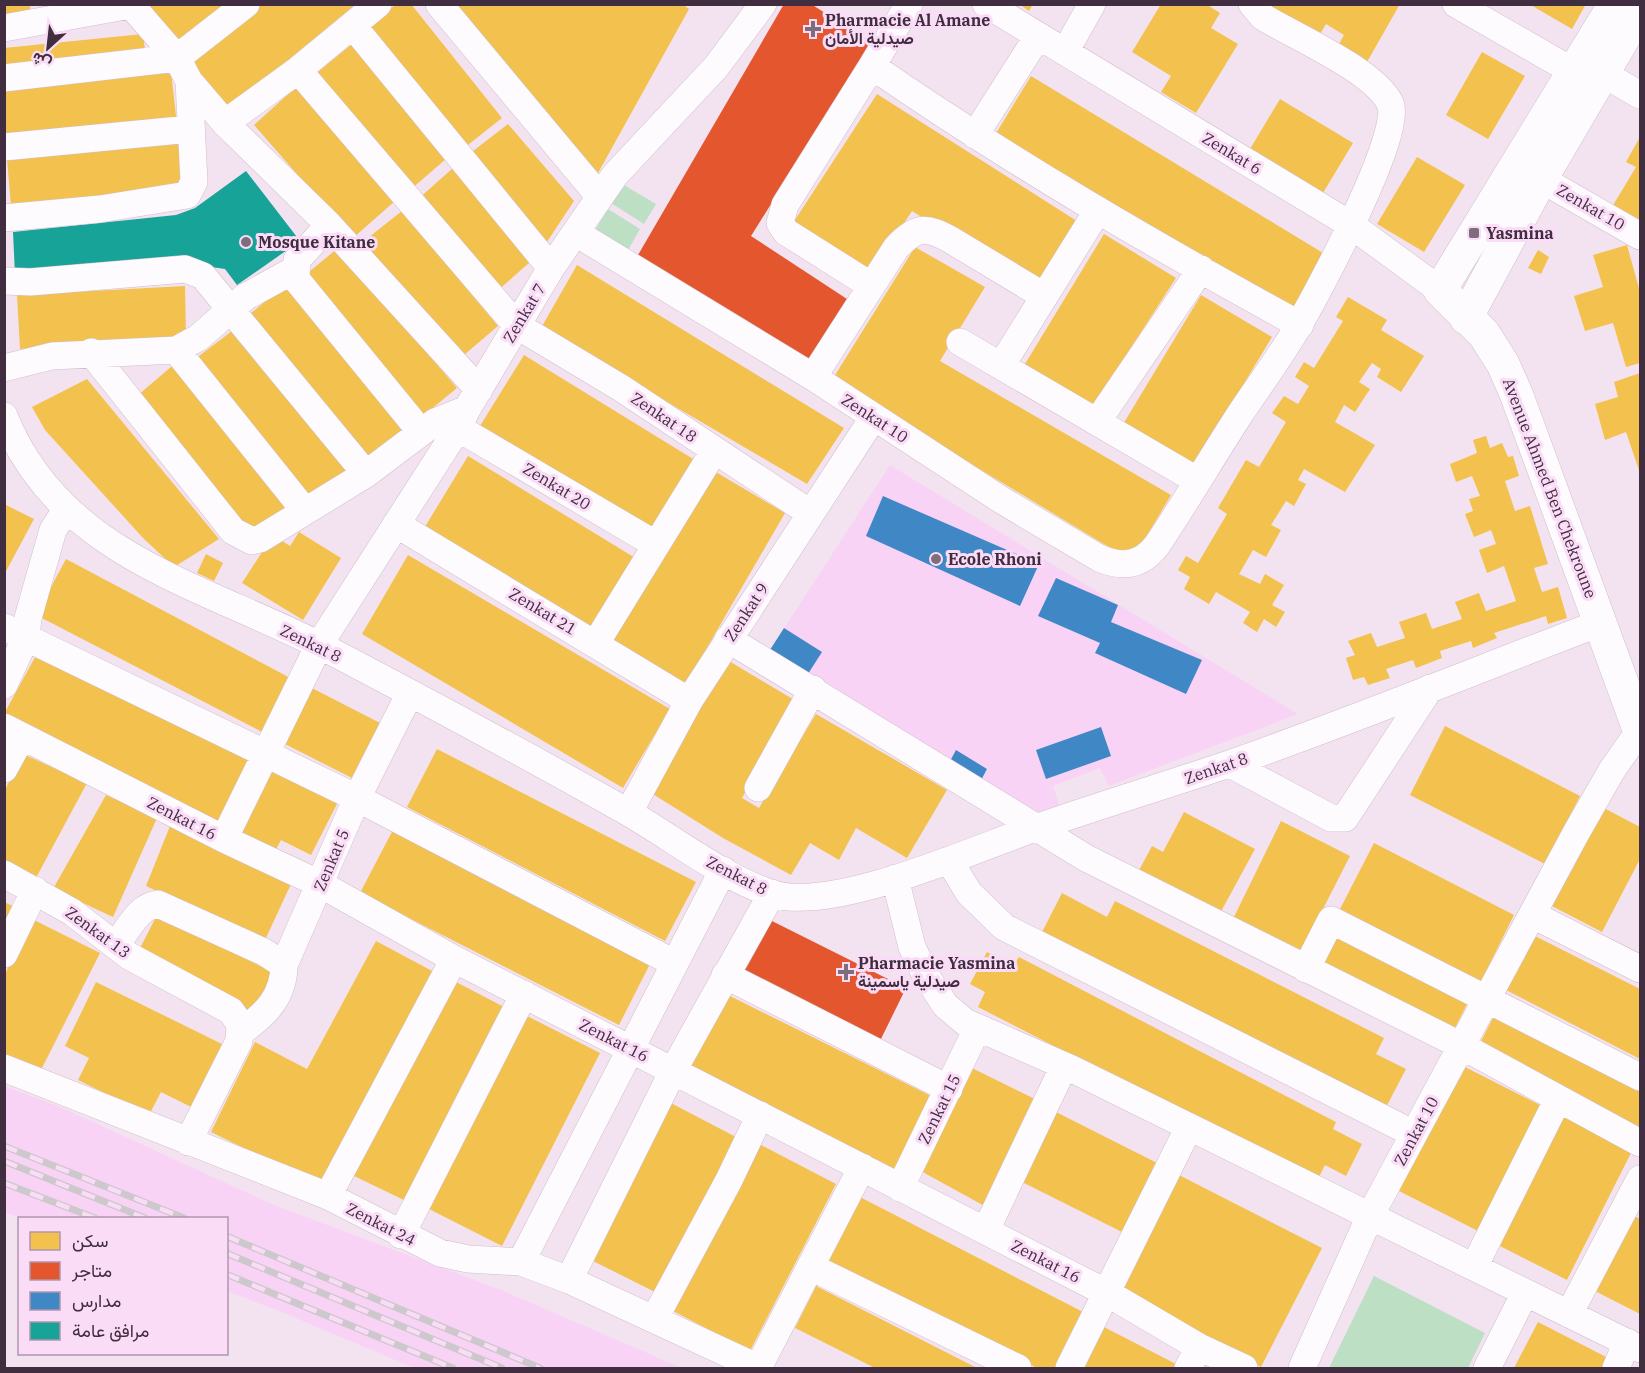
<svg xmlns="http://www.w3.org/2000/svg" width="1645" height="1373" viewBox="0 0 1645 1373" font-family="'IBM Plex Serif',Vazirmatn,serif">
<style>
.built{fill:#f8d3f5}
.green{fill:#bddfc3}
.homes{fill:#f2c14e}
.shops{fill:#e4572e}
.schools{fill:#3f88c5}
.public{fill:#17a398}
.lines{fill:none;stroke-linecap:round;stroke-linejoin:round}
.street-casing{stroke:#cfbecd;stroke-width:28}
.secondary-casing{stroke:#cfbecd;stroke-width:34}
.street{stroke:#fdfbfd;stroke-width:27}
.secondary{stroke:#fdfbfd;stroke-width:33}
.rail-casing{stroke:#cdc8cc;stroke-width:7}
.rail{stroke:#fadcf7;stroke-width:4.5;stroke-dasharray:14;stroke-linecap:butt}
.poi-dot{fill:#7f6d7d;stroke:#fadcf7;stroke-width:2}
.labels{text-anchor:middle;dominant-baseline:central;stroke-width:6;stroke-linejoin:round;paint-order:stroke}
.poi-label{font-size:16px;font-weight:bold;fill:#402d3f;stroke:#fadcf7;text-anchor:start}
.street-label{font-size:16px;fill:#402d3f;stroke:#fadcf7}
</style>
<rect width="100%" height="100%" fill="#f3e3f1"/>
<!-- built -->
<path class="built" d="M890,465L1298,714L1109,786L1100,768L1053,786L1060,808L1030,817L768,653Z
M4,1086L58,1106L274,1205L501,1290L682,1368H414L279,1311L227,1291L226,1218H24L5,1213Z"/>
<!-- green -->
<path class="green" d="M622,184L656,204L644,224L611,203Z
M608,209L640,229L624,257L591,237Z
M1374,1276L1485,1333L1468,1368H1329Z"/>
<!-- homes -->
<path class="homes" d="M4,4H30L31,20L4,22Z
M148,4H233L173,52Z
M258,4H356L223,114L184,67Z
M396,4H411L502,118L459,152L364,32Z
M446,4H682L689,9L598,173L582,164Z
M1019,4H1033L1029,11Z
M1161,4H1206L1220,13L1211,28L1238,44L1196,113L1161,92L1171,76L1132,52Z
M1263,4H1400L1363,69L1334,53L1344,35L1326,24L1317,39Z
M1529,4H1586L1572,29Z
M143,34L146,58L4,73V48Z
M352,44L446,159L410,190L313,76Z
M1482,52L1525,76L1488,139L1446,115Z
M171,71L177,125L4,134V86Z
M1031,76L1328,256L1292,315L995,135Z
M296,87L395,201L353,238L254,125Z
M877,94L1080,223L1039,290L912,211L869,277L791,226Z
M1280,99L1353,143L1323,193L1250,149Z
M508,124L574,201L543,248L464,158Z
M1640,137V224L1612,207L1636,167L1626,162Z
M180,144L182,190L11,206L7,159Z
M1417,157L1465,185L1424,252L1377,224Z
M453,168L530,262L496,292L417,200Z
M402,211L498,326L457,361L359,245Z
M1104,234L1176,278L1090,411L1022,369Z
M1627,245L1640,292V363L1626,367L1613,323L1585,331L1574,296L1603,287L1593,255Z
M915,247L985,287L940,361L1171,495L1132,561L832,380Z
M338,248L457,388L418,420L304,276Z
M1538,250L1549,257L1541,274L1528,268Z
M577,265L844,428L807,484L541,328Z
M285,285L404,431L363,463L244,319Z
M185,286L186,339L20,349L17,295Z
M1201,295L1272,337L1193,468L1122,426Z
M1348,297L1387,320L1381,330L1424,356L1401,392L1377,377L1381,369L1372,363L1359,382L1370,389L1355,412L1344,405L1335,422L1375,445L1345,492L1304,469L1298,480L1306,484L1294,506L1286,501L1271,525L1281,530L1266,557L1253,550L1239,574L1260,584L1265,574L1284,585L1272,605L1285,612L1276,627L1264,619L1257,632L1243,623L1250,612L1216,592L1209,604L1184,589L1190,577L1178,570L1186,556L1198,563L1227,514L1218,508L1246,460L1259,467L1286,422L1272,413L1284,396L1298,404L1309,386L1295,377L1304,362L1314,368L1343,321L1336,317Z
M232,331L349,474L308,503L195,359Z
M524,355L698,462L654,533L480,426Z
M172,366L291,510L254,536L137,396Z
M1640,373V473L1626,432L1605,440L1595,404L1618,397L1614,382Z
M87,379L219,539L174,567L143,538L45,430L32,407Z
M1486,436L1490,448L1502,443L1508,457L1513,456L1519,476L1505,481L1515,511L1530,506L1548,564L1534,568L1542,592L1558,587L1567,618L1548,624L1546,616L1494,633L1497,638L1473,648L1471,641L1440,651L1442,658L1416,668L1413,660L1386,669L1390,678L1368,685L1364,677L1353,680L1346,658L1355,655L1348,641L1371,633L1377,647L1405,638L1399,622L1426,613L1432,629L1462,619L1455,602L1479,593L1486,611L1516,601L1504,566L1487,573L1479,550L1496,544L1491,530L1474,537L1465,514L1473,511L1469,499L1480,496L1472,476L1456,482L1450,464L1477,453L1473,440Z
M468,456L637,559L592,632L423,530Z
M709,468L785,513L683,689L607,645Z
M4,504L34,519L4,575Z
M299,532L341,558L303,620L242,583L273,535L290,546Z
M206,554L223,563L214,581L197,573Z
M408,555L670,709L623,788L362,634Z
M66,559L294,680L266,734L36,615Z
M39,650L252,759L219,826L4,714Z
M724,658L796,701L742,798L759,808L816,714L947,790L907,858L856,828L839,860L810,843L791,875L723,838L648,791Z
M310,687L380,723L354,779L281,742Z
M1445,726L1580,796L1545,864L1410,795Z
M437,749L696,882L665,941L407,807Z
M23,754L87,783L37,876L5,863V790Z
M267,765L338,802L311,855L281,840L273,855L233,835Z
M106,795L157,818L113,917L53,889Z
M1600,806L1640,827V859L1602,932L1548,904Z
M1184,812L1255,849L1218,917L1137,874L1152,846L1163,852Z
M1281,821L1350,856L1299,956L1232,921Z
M170,826L291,884L265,940L146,886Z
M394,828L652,960L619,1025L360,893Z
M1374,843L1514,915L1481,981L1340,909Z
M1062,893L1107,917L1115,901L1384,1038L1376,1054L1406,1069L1383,1113L1039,938Z
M4,902L13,906L4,924Z
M157,915L278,975L258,1015L137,954Z
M32,919L100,953L38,1076L5,1058V974Z
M1336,932L1469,1000L1452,1034L1319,966Z
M1533,935L1640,989V1059L1504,989Z
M376,941L434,972L322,1186L211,1132L255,1042L307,1069Z
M987,952L1013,966L1019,957L1336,1122L1333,1129L1362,1144L1346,1176L1325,1165L1317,1181L978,1007L985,992L970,984Z
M454,981L508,1009L408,1202L352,1175Z
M96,982L222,1044L191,1107L161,1092L149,1115L78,1080L89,1058L65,1046Z
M724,993L935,1098L897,1172L689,1065Z
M527,1016L600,1053L502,1246L429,1209Z
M1494,1016L1640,1091V1131L1478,1047Z
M1463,1066L1542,1106L1478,1231L1399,1191Z
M972,1068L1037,1100L990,1209L919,1170Z
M667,1101L736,1137L657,1293L587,1258Z
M1052,1110L1163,1166L1126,1234L1018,1180Z
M1559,1111L1633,1149L1567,1280L1492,1242Z
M759,1144L836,1184L750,1351L673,1311Z
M1175,1173L1322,1248L1261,1367L1114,1292Z
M860,1197L1087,1314L1058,1368H1037L825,1263Z
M1634,1216L1640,1219V1314L1595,1291Z
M816,1286L977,1368H875L795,1328Z
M1538,1322L1612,1360L1608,1368H1514Z
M1102,1326L1178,1365L1176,1368H1080Z"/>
<!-- shops -->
<path class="shops" d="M784,4H811L872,43L751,236L847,299L810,362L638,255Z
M766,918L906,988L877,1047L733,974Z"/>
<!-- schools -->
<path class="schools" d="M883,496L1039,564L1020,606L866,536Z
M1056,578L1118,605L1111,622L1202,660L1186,694L1095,653L1100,643L1038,616Z
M784,628L822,652L806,677L768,653Z
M1101,727L1111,756L1046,779L1036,750Z
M956,750L987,769L979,784L948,765Z"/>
<!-- public -->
<path class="public" d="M246,171L300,241L237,285L225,269L190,264L15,275L13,232L176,215L195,208Z"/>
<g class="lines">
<defs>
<path id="street" d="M130,4L177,58L189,81L225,123L329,225L479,390
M439,4L600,197
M986,4L1351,225L1440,290
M1456,4L1574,72
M353,26L551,268
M4,28L136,4
M1065,52L1092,4
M872,66L909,4
M298,70L516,325L621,388L810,513
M1602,73L1640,95
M4,78L177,58L246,4
M225,123L298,70L378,4
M975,135L1038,36
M4,147L190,129
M1541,179L1640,236
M4,218L100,209L187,195L194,182L189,81
M329,225L297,260L296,279L421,432
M576,233L813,377L1003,501L1099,558C1122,568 1141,566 1157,545C1186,502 1212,457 1240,414C1260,384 1282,355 1300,323C1318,292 1405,130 1390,103C1373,70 1296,37 1263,17L1252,4
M4,281L31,282L185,269L203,276L366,474
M870,285L786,232L780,223L785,205L872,66C1009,161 1154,245 1300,325
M960,342L1198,481
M176,350L305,511
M91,352L233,531L252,541L260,539L366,474L435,422L467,409
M1001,366L1098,210
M4,368L52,356L176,350L198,338L245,297L294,270
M813,377L896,248C916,226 926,226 951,240L1044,296
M4,416C59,555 202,585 323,647C424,700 525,754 624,810C672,837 721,877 773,894C836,913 978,847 1041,826C1104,804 1167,785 1229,764C1354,720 1477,670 1600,623
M1097,422L1201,269
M458,428L655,544
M396,524L689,701
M4,627L357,798L674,963
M728,639L1086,858L1462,1046L1640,1143
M596,643L714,451
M4,685L26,637L28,618L53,530L66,510
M4,727L224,839L320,884L454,959L1107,1293L1199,1347L1188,1368
M1230,764L1331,818H1345L1430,688
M4,769L22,736
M758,788L813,689
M629,812L689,701L873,418
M224,839L319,645L458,428L467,409L551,268L615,175L716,67L763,4
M949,860L969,893L1004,927L1414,1134
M4,874L72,912L129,956L231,1011L240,1024L239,1041L188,1142
M895,878L912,947L925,974L945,1005L965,1022L1072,1069L1640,1349
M1533,915L1640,969
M116,945C127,931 139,905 158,904L264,952L284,965L357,798L410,693
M4,954L35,890
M1306,969L1331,920L1640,1077
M725,975L949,1089
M242,1031C266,1014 284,996 284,965
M4,1068L328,1196L440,1253L468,1259L521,1262L569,1280L759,1368
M900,1188L977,1029
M328,1196L454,959
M986,1230L1064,1066
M401,1235L524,994
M521,1262L723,870
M811,1267L1018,1368
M1474,1267L1558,1099
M569,1280L674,1069L772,893
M1569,1314L1640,1179
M655,1318L729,1180L760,1115
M1199,1347L1244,1368
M758,1368L862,1167
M1069,1368L1189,1127
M1302,1368L1370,1216L1414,1134L1576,833L1612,770L1640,730
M1487,1368L1525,1293
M1616,1368L1627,1342"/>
<path id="secondary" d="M1615,4L1440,290L1484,334L1503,364L1517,396L1640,732
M1466,318L1541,179L1640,10"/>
</defs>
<!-- street casing -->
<use href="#street" class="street-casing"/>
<!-- secondary casing -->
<use href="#secondary" class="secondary-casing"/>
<!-- street -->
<use href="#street" class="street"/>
<!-- secondary -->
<use href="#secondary" class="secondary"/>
<defs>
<path id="rail" d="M4,1146L184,1218
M4,1161L145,1218
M4,1183L95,1218
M226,1236L540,1368
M226,1253L502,1368
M226,1274L453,1368"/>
</defs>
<!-- rail casing -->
<use href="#rail" class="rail-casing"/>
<!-- rail -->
<use href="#rail" class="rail"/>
</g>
<!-- markers -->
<g class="poi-dot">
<path d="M810 20h6v6h6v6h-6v6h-6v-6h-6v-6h6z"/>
<rect x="1468" y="227" width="12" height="12" rx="3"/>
<circle cx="246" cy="242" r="6"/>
<circle cx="936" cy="559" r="6"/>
<path d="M843 963h6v6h6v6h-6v6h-6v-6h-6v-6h6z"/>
</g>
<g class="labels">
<!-- poi labels -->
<g class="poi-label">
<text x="825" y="20">Pharmacie Al Amane<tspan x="825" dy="18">صيدلية الأمان</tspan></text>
<text x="1486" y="233">Yasmina</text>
<text x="258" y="242">Mosque Kitane</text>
<text x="948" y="559">Ecole Rhoni</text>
<text x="858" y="963">Pharmacie Yasmina<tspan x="858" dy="18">صيدلية ياسمينة</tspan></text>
</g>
<!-- street labels -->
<g class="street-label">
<text transform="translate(1232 153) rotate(31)">Zenkat 6</text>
<text transform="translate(1591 207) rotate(30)">Zenkat 10</text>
<text transform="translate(524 313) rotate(-59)">Zenkat 7</text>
<text transform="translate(664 417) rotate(34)">Zenkat 18</text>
<text transform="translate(875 418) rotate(33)">Zenkat 10</text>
<text transform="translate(557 486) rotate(31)">Zenkat 20</text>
<text transform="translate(1550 488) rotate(69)">Avenue Ahmed Ben Chekroune</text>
<text transform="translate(543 611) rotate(31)">Zenkat 21</text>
<text transform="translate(746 612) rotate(-57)">Zenkat 9</text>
<text transform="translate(311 643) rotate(26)">Zenkat 8</text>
<text transform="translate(1216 768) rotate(-19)">Zenkat 8</text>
<text transform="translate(182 818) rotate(27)">Zenkat 16</text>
<text transform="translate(331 860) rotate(-67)">Zenkat 5</text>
<text transform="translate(737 875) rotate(27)">Zenkat 8</text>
<text transform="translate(98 932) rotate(36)">Zenkat 13</text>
<text transform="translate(614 1040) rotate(27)">Zenkat 16</text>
<text transform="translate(939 1109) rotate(-64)">Zenkat 15</text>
<text transform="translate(1416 1131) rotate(-62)">Zenkat 10</text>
<text transform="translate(381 1224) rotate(27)">Zenkat 24</text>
<text transform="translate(1046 1261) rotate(27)">Zenkat 16</text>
</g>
</g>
<!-- border -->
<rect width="1645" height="1373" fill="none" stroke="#402d3f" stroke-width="12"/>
<!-- legend -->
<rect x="18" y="1217" width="210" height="138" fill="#fadcf7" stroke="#b096ad" stroke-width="1.5"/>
<rect x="30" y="1232" width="30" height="18" fill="#f2c14e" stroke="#b096ad" stroke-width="1.5"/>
<text x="72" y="1247" font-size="18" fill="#402d3f">سكن</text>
<rect x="30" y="1262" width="30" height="18" fill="#e4572e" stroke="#b096ad" stroke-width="1.5"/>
<text x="72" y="1277" font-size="18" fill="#402d3f">متاجر</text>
<rect x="30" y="1292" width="30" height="18" fill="#3f88c5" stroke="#b096ad" stroke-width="1.5"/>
<text x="72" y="1307" font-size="18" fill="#402d3f">مدارس</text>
<rect x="30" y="1322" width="30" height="18" fill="#17a398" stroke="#b096ad" stroke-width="1.5"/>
<text x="72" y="1337" font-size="18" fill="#402d3f">مرافق عامة</text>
<!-- north arrow -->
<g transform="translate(48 48) rotate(207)" stroke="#fadcf7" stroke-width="4.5" paint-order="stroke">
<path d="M0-4.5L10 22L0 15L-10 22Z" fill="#402d3f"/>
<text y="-9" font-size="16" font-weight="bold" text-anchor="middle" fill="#402d3f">ش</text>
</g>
</svg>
